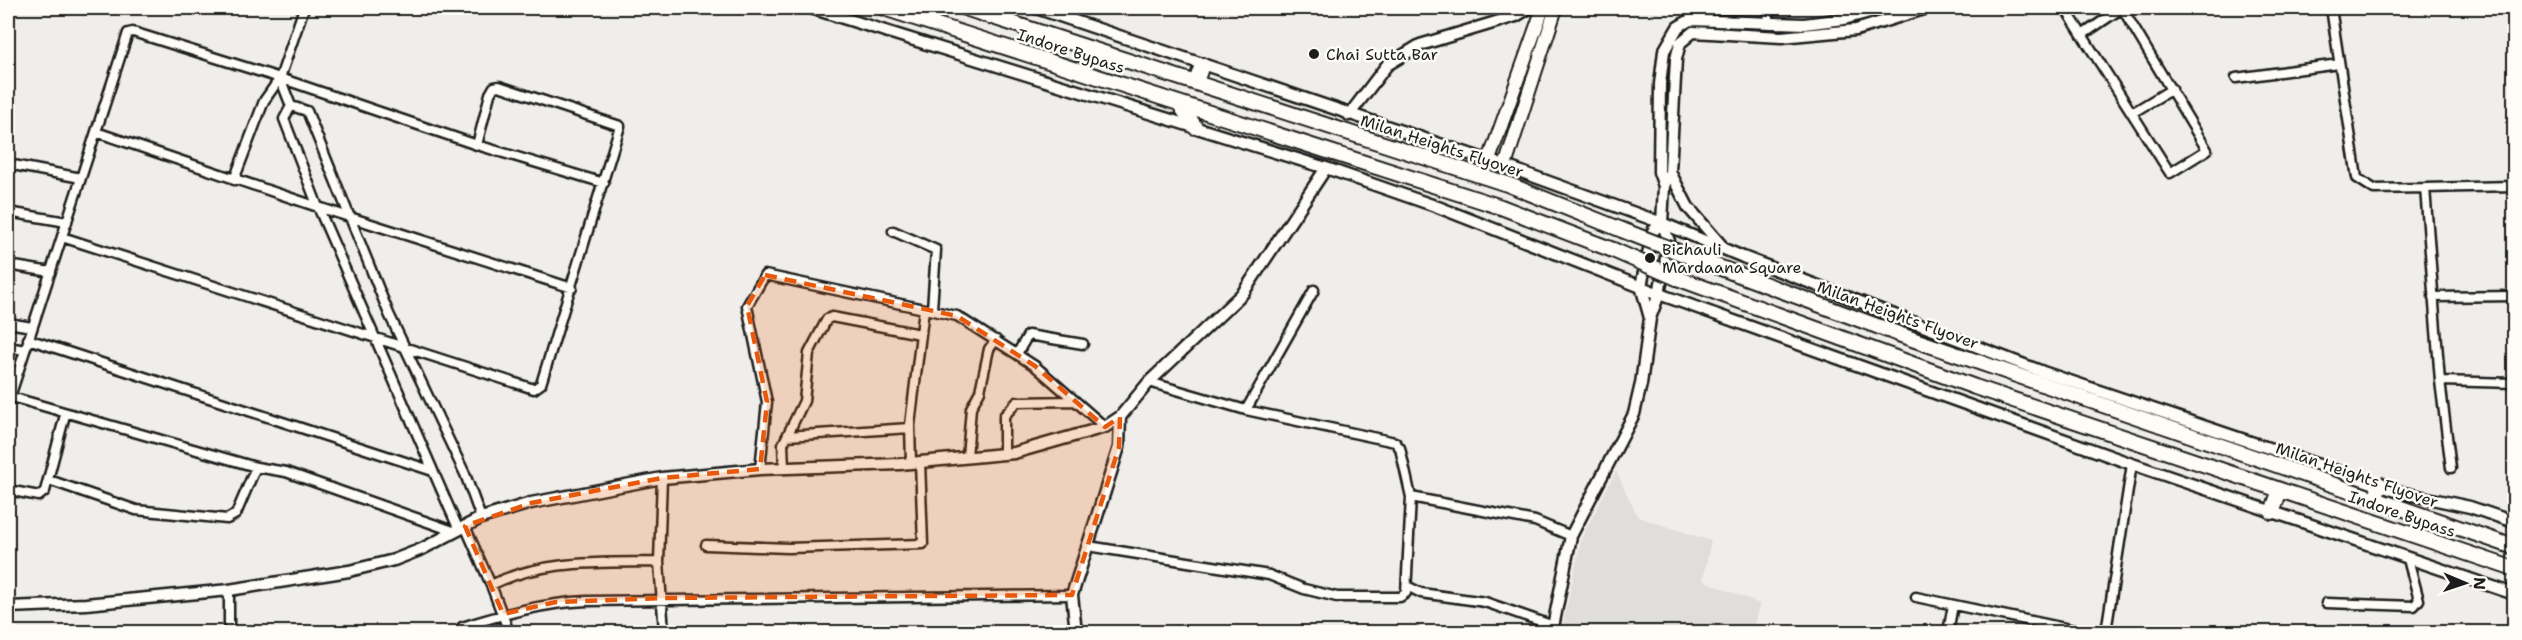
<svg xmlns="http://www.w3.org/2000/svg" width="2522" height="640" viewBox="0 0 2522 640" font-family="'Shantell Sans',sans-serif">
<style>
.built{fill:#e0deda}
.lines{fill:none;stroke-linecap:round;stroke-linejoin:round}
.minor-casing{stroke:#1c1c1c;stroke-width:13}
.tertiary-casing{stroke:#1c1c1c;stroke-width:15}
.secondary-casing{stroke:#1c1c1c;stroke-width:16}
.trunk-casing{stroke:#1c1c1c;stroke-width:18}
.minor{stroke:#fdfcf7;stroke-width:8}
.tertiary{stroke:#fdfcf7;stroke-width:10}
.secondary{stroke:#fdfcf7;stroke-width:12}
.trunk{stroke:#fdfcf7;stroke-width:14}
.trunk-bridge-casing{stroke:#1c1c1c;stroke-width:18;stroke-linecap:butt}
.trunk-bridge{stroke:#fdfcf7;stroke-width:14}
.marked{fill:#e8590c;fill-opacity:0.2;stroke:#e8590c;stroke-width:4.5;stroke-dasharray:12 8;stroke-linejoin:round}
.poi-dot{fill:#1c1c1c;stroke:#fdfcf7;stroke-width:2}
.labels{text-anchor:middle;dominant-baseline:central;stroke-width:5;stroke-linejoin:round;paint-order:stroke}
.street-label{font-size:16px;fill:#1c1c1c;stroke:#fdfcf7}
.poi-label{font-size:16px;fill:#1c1c1c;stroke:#fdfcf7;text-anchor:start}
</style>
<rect width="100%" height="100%" fill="#f0eeea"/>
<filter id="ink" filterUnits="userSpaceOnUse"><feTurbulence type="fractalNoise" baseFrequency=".0167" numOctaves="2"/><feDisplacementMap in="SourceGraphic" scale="12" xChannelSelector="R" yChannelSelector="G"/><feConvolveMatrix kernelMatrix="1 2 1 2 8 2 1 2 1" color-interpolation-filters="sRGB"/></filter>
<g filter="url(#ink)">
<!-- built -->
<path class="built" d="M1616,471L1638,517L1711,541L1703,580L1760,604L1753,632H1561L1582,537Z"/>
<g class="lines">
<defs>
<path id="minor" d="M1767,8L1770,24
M2065,8L2170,173L2207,150L2122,8
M2331,8L2357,178L2374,189L2425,188L2440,381L2451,468
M2082,35L2122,8
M2236,78L2339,64
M291,106L307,111L389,314L465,474L481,518
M291,106L284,119L318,207L458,528
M291,106L280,78L304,8
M2132,113L2172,89
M96,132L318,207L572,288
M8,164L81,178
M234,180L264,101L280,78L477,145L604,183
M2425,188L2514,186
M8,212L67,222
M893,231L936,250L932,309
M62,237L534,389L541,384L620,126L499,86L494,87L490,94L477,145
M8,265L51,272
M2433,297L2514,296
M8,323L32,327
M28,339L433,471
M8,347L25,350
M1017,354L1028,335L1083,344
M2440,381L2514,383
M8,396L256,467L286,472L453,531
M10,397L128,33L133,32L280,78
M1246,410L1314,290
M910,428L787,436L804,401L809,353L827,319L832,317L920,334
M1004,454V416L1017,402L1075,401
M967,457L971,408L980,391L989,349L996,340
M911,463L910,425L924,309
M784,468L783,444L787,436
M760,469L767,402L747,306L765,275L957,316L1035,366L1105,427
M662,478L659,562L664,632
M49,480L136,510L227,519L236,514L256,467
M8,490L39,496L45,491L65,415
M1411,497L1535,521L1571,536
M465,526L491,585C542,559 603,563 659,562
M706,545L788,548L923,544L920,462
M1088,546L1269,575L1304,589L1337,597H1400L1406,593L1411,497L1400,448L1395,442L1246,410L1149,382
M491,585L509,632
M1407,586L1421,593L1485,602L1554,626
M1916,597L2084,632
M2326,603L2414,606L2419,600L2408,559
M462,627C504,614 543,603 587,601L1072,595
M229,632V590
M1948,632L1953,605
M2106,632L2132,464"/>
<path id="tertiary" d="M811,8L1326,168L1438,207L1659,294L2132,464L2514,594
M1036,8L1505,166L1662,223L1743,257L2043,372L2399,492L2470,507L2514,522
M1349,115L1387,65L1420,45L1516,16L1529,8
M1670,172L1688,207L1721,245
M1664,186L1670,172L1676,59L1680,43L1693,32L1781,37L1856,30L1927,8
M1650,318L1641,286L1653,231L1662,223
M8,607L86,604L229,590L349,571L394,560L422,549L481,518L531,503L662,478L760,469L900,464L1014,453L1105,427L1120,417L1149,382L1243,293L1326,168
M1076,632L1072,595L1119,447L1120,417
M1552,632L1571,536L1634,414L1641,384L1650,318L1659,294L1669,241L1662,223L1664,186L1659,172L1660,84L1664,51L1678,27L1690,20L1804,24L1844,19L1884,8"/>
<path id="secondary" d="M1489,160L1543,8
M1505,166L1556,8"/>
<path id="trunk" d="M884,8L1501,207L1613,250
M965,8L1507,184L1622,230
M1196,82L1202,65
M1179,103L1195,127
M1686,255L1912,339L2514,547
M1677,278L1975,387L2514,569
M2374,499L2381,485
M2272,512L2280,490"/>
</defs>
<!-- minor casing -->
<use href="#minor" class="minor-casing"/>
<!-- tertiary casing -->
<use href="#tertiary" class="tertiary-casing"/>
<!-- secondary casing -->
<use href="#secondary" class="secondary-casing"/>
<!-- trunk casing -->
<use href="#trunk" class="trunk-casing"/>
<!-- minor -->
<use href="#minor" class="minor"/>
<!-- tertiary -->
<use href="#tertiary" class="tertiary"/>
<!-- secondary -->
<use href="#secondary" class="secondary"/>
<!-- trunk -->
<use href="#trunk" class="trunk"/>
<defs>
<path id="trunk-bridge" d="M1622,230L1686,255
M1613,250L1677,278"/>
</defs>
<!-- trunk-bridge casing -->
<use href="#trunk-bridge" class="trunk-bridge-casing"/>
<!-- trunk-bridge -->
<use href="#trunk-bridge" class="trunk-bridge"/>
</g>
</g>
<!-- marked area -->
<path class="marked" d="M765,275L957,316L1035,366L1105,427L1120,417L1119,447L1072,595L663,598L556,602L503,614L465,526L531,503L662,478L760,469L767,402L747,306Z"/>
<!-- markers -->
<g class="poi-dot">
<circle cx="1314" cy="54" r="6"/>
<circle cx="1650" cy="258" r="6"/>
</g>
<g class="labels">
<!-- street labels -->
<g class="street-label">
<text transform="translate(1071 51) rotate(18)">Indore Bypass</text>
<text transform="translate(1442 146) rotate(18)">Milan Heights Flyover</text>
<text transform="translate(1898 315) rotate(20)">Milan Heights Flyover</text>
<text transform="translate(2357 475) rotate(19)">Milan Heights Flyover</text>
<text transform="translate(2402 514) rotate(19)">Indore Bypass</text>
</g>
<!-- poi labels -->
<g class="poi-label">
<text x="1326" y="54">Chai Sutta Bar</text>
<text x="1662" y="249">Bichauli<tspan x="1662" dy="18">Mardaana Square</tspan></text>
</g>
</g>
<!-- margin -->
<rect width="2522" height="640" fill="none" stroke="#fdfcf7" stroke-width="30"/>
<rect x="15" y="15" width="2492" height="610" fill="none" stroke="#1c1c1c" stroke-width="2" filter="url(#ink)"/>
<!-- north arrow -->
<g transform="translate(2465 583) rotate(92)" stroke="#fdfcf7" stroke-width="4.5" paint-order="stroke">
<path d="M0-4.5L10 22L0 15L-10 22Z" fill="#1c1c1c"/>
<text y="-9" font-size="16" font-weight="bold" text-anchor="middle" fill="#1c1c1c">N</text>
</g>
</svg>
